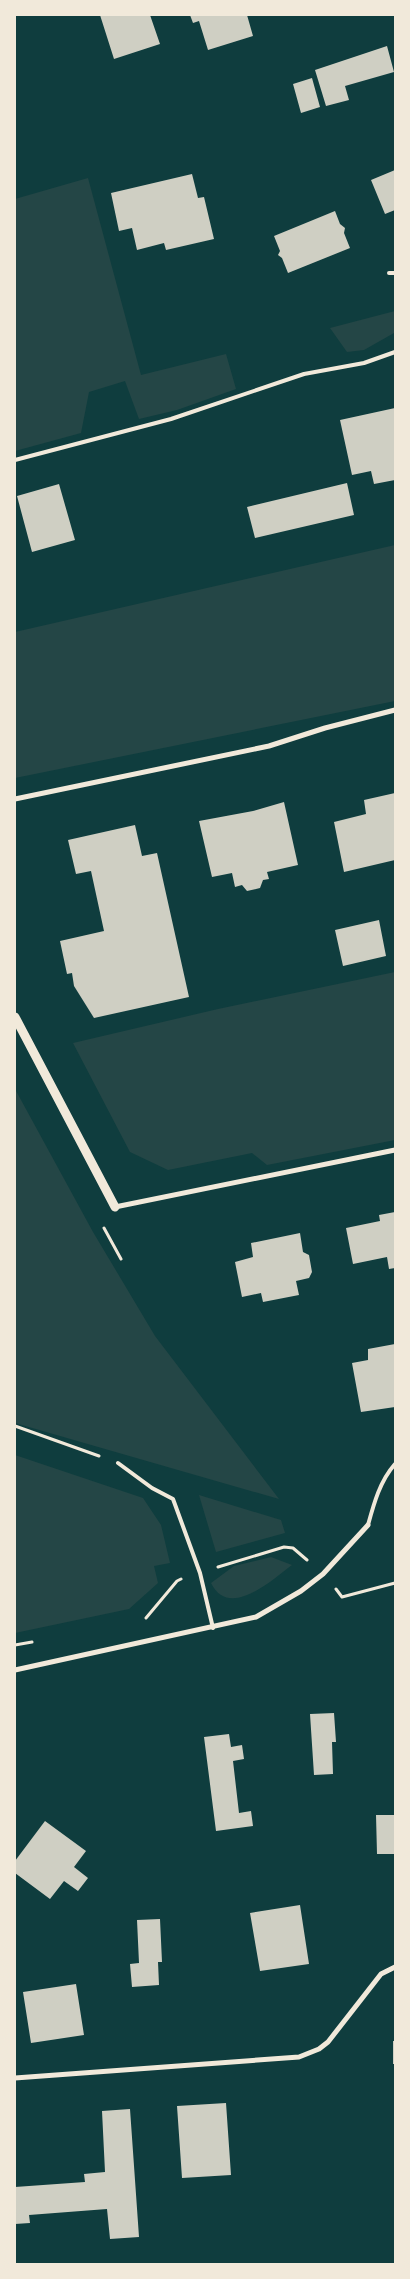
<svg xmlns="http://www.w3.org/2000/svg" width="410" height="2279" viewBox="0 0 410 2279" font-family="'IBM Plex Serif',serif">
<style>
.green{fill:#244646}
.building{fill:#cfcfc3}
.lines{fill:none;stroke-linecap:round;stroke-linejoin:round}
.path{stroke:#f1e9da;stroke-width:3}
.service{stroke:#f1e9da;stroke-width:4}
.minor{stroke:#f1e9da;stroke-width:5}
.tertiary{stroke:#f1e9da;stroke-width:9}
</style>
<rect width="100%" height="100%" fill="#0f3d3e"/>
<!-- green -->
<path class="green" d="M88,178L141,375L226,354L236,389L177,410L139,419L125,381L89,392L81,433L15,451V199Z
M395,311L394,333L364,350L347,352L330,328Z
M395,545V701L15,778V632Z
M395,972V1140L267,1165L252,1153L168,1170L130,1152L73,1043L218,1009Z
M15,1089L93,1232L155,1336L279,1499L15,1423Z
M15,1455L143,1498L161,1525L170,1563L154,1566L158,1583L129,1609L15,1633Z
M199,1495L281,1520L285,1533L216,1552Z
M271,1557L292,1565C272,1580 229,1620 211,1583L234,1566Z"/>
<!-- building -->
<path class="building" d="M100,15H150L160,44L114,59Z
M190,15H247L253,36L208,50L199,21L193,23Z
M387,46L394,72L345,86L349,100L326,106L315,70Z
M312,78L320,107L301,113L293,84Z
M395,170V210L385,214L371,180Z
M192,174L198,198L204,197L214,239L166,250L164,243L137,250L132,228L119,231L111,193Z
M335,211L340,224L345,228L344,233L350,248L288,273L282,258L278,255L280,251L274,236Z
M395,408V480L374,484L371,471L352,475L340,420Z
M347,483L354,515L255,538L247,507Z
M59,484L75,540L32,552L17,496Z
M395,793V860L344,872L334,822L366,814L364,800Z
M284,802L298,865L267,872L269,879L263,880L260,888L247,891L242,885L235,887L232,873L212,877L199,821L253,811Z
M135,825L142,856L157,853L189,997L94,1018L74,986L72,973L67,974L60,941L104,931L91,871L76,874L68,840Z
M379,920L386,956L343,966L335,930Z
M395,1212V1268L389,1269L387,1257L353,1264L346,1228L380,1221L379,1215Z
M300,1233L303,1252L309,1255L312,1272L309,1278L296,1281L299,1295L263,1302L261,1293L242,1297L235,1262L253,1257L251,1243Z
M395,1344V1407L361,1412L352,1363L368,1360V1349Z
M334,1713L336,1742H332L333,1774L314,1775L310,1714Z
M229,1734L231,1747L242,1745L244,1759L233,1761L239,1813L251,1811L253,1826L216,1831L204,1737Z
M376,1815H395V1854H377Z
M45,1821L86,1851L74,1867L88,1878L78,1891L64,1881L50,1899L15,1873V1861Z
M300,1905L309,1964L260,1971L250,1913Z
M160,1919L162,1962H158L159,1985L132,1987L130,1964L139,1963L137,1920Z
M76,1984L84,2035L31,2043L23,1992Z
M393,2041H395V2064H393Z
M226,2103L231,2175L182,2178L177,2106Z
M130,2109L139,2237L110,2239L107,2209L29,2215L30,2223L15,2224V2187L85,2182L84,2174L105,2172L102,2111Z"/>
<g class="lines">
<!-- path -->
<path class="path" d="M104,1228L121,1259
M15,1426L99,1456
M218,1567L284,1547L293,1548L307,1560
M336,1589L342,1597L395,1583
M146,1618L177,1581L181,1579
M15,1645L32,1642"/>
<!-- service -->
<path class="service" d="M389,273H395
M15,460L171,419L304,374L364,363L395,352
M118,1463L152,1488L173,1499L200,1573L213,1628
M368,1525C374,1503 380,1481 395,1464"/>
<!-- minor -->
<path class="minor" d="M15,799L269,746L325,728L395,710
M115,1207L395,1150
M15,1670L256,1617L301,1591L323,1574L368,1525
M15,2078L299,2057L319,2049L328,2042L381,1974L395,1967"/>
<!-- tertiary -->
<path class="tertiary" d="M15,1017L115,1207"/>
</g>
<!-- border -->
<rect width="410" height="2279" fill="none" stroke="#f1e9da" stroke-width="32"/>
</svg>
